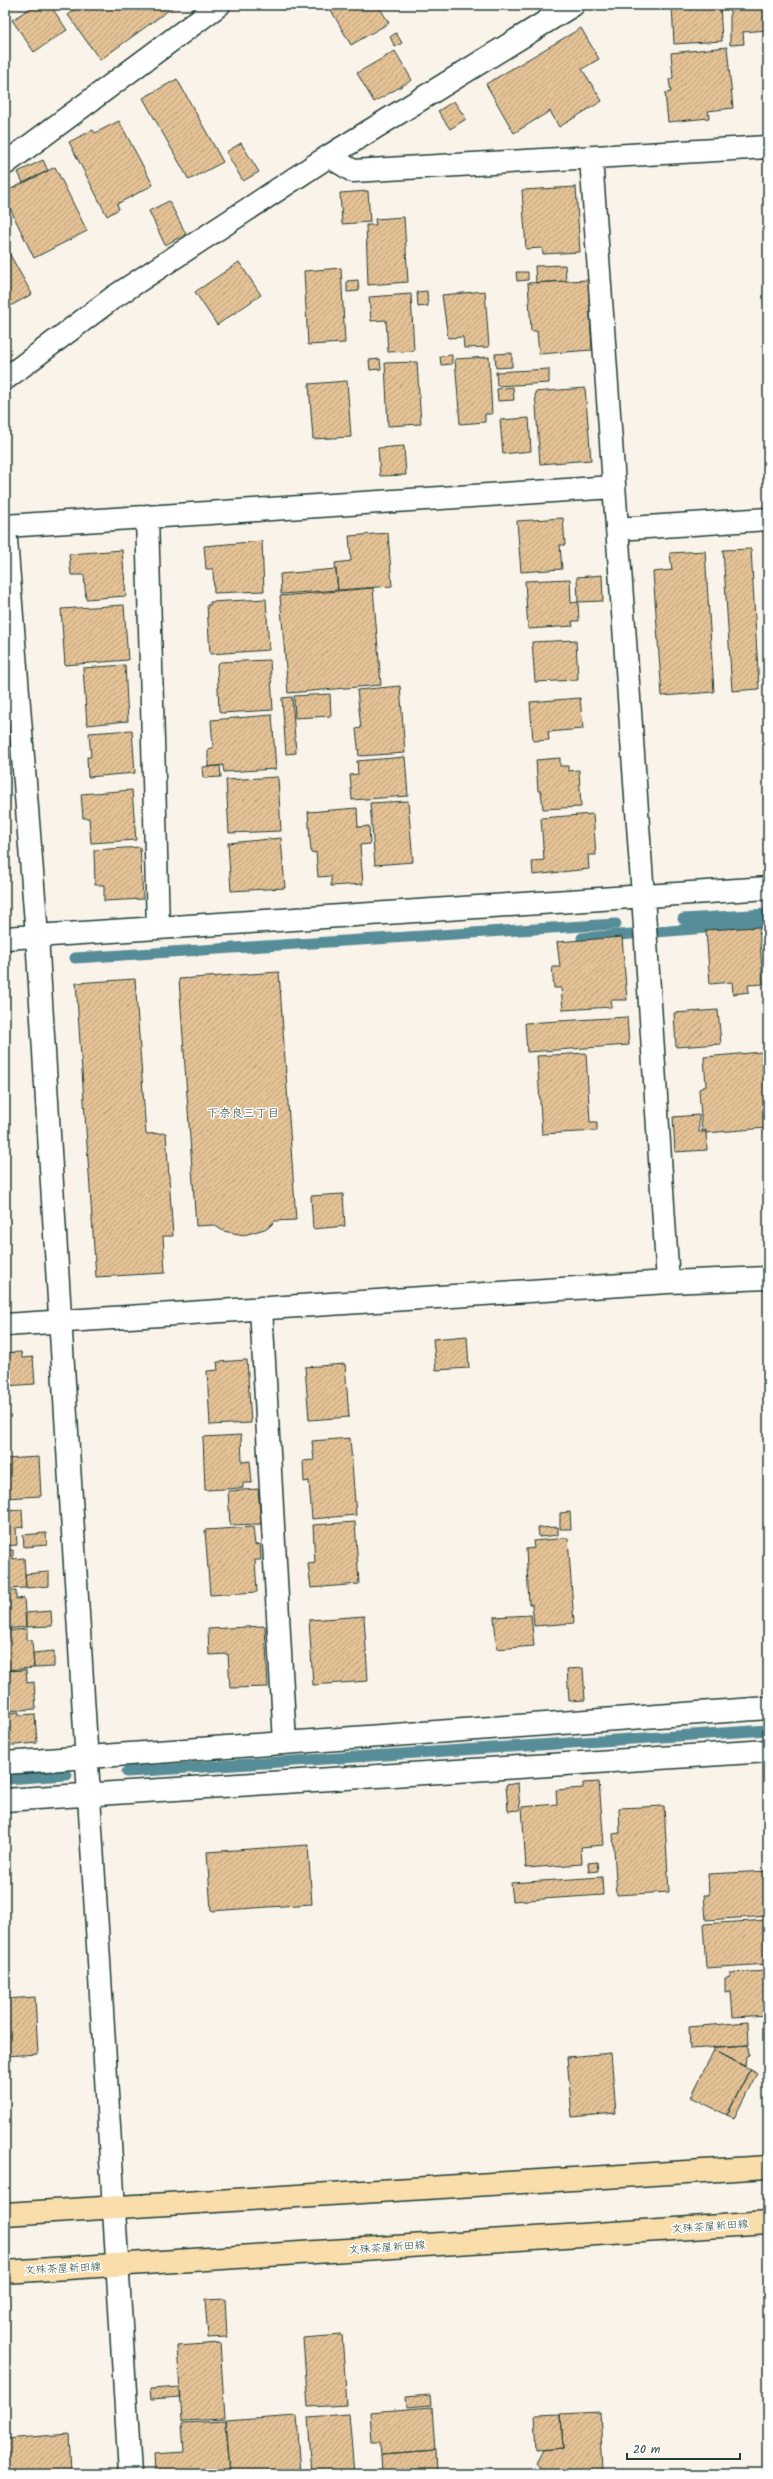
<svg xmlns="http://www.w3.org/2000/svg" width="773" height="2479" viewBox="0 0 773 2479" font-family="Kalam,'Klee One',sans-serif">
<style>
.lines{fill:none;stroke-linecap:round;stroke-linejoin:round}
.stream{stroke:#578d99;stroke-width:11}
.building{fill:url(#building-hatch);stroke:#1f3d34}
.minor-casing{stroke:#1f3d34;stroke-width:25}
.major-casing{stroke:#1f3d34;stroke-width:25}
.minor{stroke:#fff;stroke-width:22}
.major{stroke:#f9ddab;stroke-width:22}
.labels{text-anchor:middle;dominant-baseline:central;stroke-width:3;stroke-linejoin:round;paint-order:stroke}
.street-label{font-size:11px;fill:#1f3d34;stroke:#fff}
.neighbourhood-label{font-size:12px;fill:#1f3d34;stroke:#fff}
</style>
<defs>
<pattern id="building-hatch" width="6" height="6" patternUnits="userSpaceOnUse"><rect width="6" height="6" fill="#e5c296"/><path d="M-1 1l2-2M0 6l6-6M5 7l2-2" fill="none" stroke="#b99f7b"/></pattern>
</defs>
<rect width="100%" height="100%" fill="#faf3ea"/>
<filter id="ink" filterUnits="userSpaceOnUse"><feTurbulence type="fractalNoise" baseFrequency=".025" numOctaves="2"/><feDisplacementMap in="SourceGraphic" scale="8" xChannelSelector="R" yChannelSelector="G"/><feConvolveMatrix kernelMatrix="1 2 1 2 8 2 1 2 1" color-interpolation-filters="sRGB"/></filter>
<g filter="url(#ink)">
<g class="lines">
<!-- stream -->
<path class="stream" d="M683,919L768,914
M582,938L768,923
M75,958L616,924
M127,1772L768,1730
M5,1779L67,1775"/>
</g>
<!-- building -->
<path class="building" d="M35,5H50L67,30L34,52L12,20Z
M82,5H176L100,60L68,15Z
M328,5H378L389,23L351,45Z
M672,5H720L722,41L674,44Z
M730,5H768V30L743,32L744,44L730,45Z
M581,28L599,59L582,69L602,101L559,127L550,111L514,133L486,84Z
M396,33L402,43L395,47L390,37Z
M727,47L733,108L708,111L709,118L668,122L665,93L671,92L669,79L673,78L671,53Z
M395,51L412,80L374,102L357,73Z
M177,79L223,162L189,180L143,98Z
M454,101L466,119L450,129L438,111Z
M119,121L153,185L117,204L119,209L107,216L69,142L93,130L95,133Z
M241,143L259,172L243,181L226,152Z
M43,160L48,171L23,183L18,172Z
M55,167L87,231L34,258L5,198V192Z
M576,187L580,252L543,254L542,248L526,249L522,190Z
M368,191L370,222L342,224L340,193Z
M169,201L186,234L165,245L149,211Z
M404,217L408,282L368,285L366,225H376L375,219Z
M5,246L32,294L5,309Z
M239,262L261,295L217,325L195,292Z
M565,265L566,281L536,283L535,266Z
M341,268L345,343L308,345L304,271Z
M516,272H528V280L517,281Z
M358,280L359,291L347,292V281Z
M588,280L592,350L539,354L537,331H531L528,283Z
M427,291L428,306L418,307L417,292Z
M485,291L489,347L464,348L463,337L448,338L442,295Z
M411,294L414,351L388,352L386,320L371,321L369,297Z
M512,353V367L496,368L495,354Z
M452,355V364L441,365L440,356Z
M489,357L492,414H485V422L460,424L455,359Z
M380,359L381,369L370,370L369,360Z
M417,362L421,424L388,426L385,363Z
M549,369V383L497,386L496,372Z
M347,381L351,437L313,439L309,384Z
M513,387L514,400L498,401L497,389Z
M585,388L591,460L540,464L535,392Z
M529,418L531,451L503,454L500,420Z
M404,446L406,475L380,476L378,448Z
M563,518L565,545H560L562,569L521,572L517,521Z
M388,533L392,586L338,590L335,563L351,561L349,536Z
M262,541L264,591L214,593L213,569H206L204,546Z
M751,549L759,689L732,691L723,550Z
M122,550L126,596L86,599L84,575H71L69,554Z
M705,551L714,692L662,696L653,572L672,570L670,553Z
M336,569L338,590L281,594L280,574Z
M602,575L603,601L578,602L577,577Z
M570,579L571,603L578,602L579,621H572L573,626L528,629L525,581Z
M373,588L381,685L288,693L280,596Z
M266,599L269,650L210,654L207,605H210V602Z
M124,605L128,660L65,665L61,609Z
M576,640L578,680L535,682L532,642Z
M270,660L273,710L222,713L219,711L217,665L220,662Z
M125,665L128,721L87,725L83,668Z
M400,686L405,753L359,756L356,729L361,728L357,690Z
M330,694L331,716L295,718L294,696Z
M292,697L296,753L286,754L282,698Z
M580,698L583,729L548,732L549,740L533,741L530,702Z
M272,715L276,769L224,772L223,765L208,767V749L213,748L211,720Z
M132,730L135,773L88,777L87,757H91L89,733Z
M405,757L408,796L352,800L350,775L358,774L357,761Z
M560,758V766H568V771L579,770L581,807L543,809L541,791H538L536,760Z
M220,766L221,777L203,778L202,767Z
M278,777L281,831L229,833L226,780Z
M132,790L136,840L91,843L89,818H83L81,794Z
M408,801L413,862L375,865L370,803Z
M357,808L358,827L369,826L370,844L360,845L363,884L331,886V876L318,877L316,852L311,853L308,812Z
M593,814L596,855H588L589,869L533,875L532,861L544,860L541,818Z
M281,838L285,888L231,891L228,843Z
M140,847L143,899L104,901V885H95L94,850Z
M759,927L763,984L748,985L749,992L733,994L732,982L710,984L706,930Z
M622,937L627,1000H611L612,1007L563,1010L561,988H554L552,967H560L557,942Z
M279,972L296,1220L275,1221L268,1228L244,1235L223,1231L214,1225L196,1226L179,979Z
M135,979L146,1134L166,1133L173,1236H163L165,1273L96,1277L76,983Z
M718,1010L721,1044L676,1047L674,1013Z
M627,1017L629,1045L527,1052L525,1023Z
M762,1052L764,1078L768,1077V1112L764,1113L766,1128L706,1133V1130L702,1131L699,1089L706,1086L704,1057Z
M586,1053L590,1122H597V1131L542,1134L537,1056Z
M699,1115V1132H706L707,1150L675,1152L673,1117Z
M343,1194L345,1226L313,1229L311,1196Z
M467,1336L469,1368L436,1370L433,1339Z
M21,1352L22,1358L33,1357L35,1384L5,1386V1353Z
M247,1360L251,1423L210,1425L207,1371L218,1370L217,1362Z
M345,1364L349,1417L309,1420L305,1367Z
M241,1435L242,1462L250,1461L252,1483H243V1488L205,1490L203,1437Z
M350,1438L356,1515L312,1519L309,1481L304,1482L303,1461L314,1460L312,1441Z
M39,1457L41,1496L5,1498V1459Z
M258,1489L261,1524L230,1525L228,1491Z
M22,1510L23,1527L16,1528L17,1545L5,1546V1511Z
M570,1512L571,1529H560V1513Z
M355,1522L359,1584L311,1588L308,1564L315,1563L313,1525Z
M253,1527L255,1545L260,1544L261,1560H255L257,1592L210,1595L205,1530Z
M558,1527V1535L539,1537L538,1528Z
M46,1533L47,1545L24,1547L23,1535Z
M568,1538L574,1623L534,1626L532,1604H529L526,1549L534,1548L533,1541Z
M5,1550H13V1559L24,1558L26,1588L5,1589Z
M49,1572V1586L26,1588L25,1574Z
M5,1591H16V1599L24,1598L26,1627L5,1629Z
M51,1611L52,1626L26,1627V1613Z
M531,1615L534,1646L497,1649L494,1617Z
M364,1616L368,1681L313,1685L309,1620Z
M265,1626L268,1687L230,1688L228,1654L209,1655L208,1629Z
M27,1629V1640H32L34,1668L5,1670V1631Z
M54,1651V1667L34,1668L33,1653Z
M583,1668L585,1700L569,1701L567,1669Z
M26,1670L27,1683L34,1682L36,1709L5,1711V1671Z
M19,1712V1715L35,1714L37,1743L5,1746V1713Z
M599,1782L604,1845L581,1847L582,1864L526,1868L522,1807L557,1804L556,1790L583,1788V1783Z
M518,1783L520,1810L508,1811L506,1785Z
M664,1806L669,1892L617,1895L613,1834L620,1833L619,1808Z
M308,1845L312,1904L211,1911L207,1852Z
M597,1862L598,1871L589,1872L588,1863Z
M768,1871V1916L706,1920L704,1895H709L708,1874Z
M602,1877L603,1895L513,1901L511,1883Z
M768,1920V1964L706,1968L703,1924Z
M768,1971V2015L733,2017L731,1991L725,1992V1978L730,1977V1973Z
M35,1997L38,2054L5,2056V1999Z
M748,2022L749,2045L690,2049L689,2027Z
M748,2045L749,2055L746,2056L745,2067L714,2050L713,2047Z
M714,2050L750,2069L727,2115L691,2097Z
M611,2053L616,2113L572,2117L567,2057Z
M750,2069L757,2073L734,2118L727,2115Z
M225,2299L227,2337L208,2338L205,2300Z
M342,2335L347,2405L308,2407L303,2338Z
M220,2343L225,2419L182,2421L177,2346Z
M180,2387L181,2397L151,2399L150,2389Z
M430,2395L431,2405L407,2407L406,2397Z
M432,2407L435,2451L381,2455L380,2442H372L370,2412Z
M600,2412L603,2471L545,2474L536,2463L543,2450L563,2448L561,2414Z
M349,2414L354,2474H312L308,2417Z
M561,2414L563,2448L537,2450L535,2415Z
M297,2416L301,2474H230L226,2421Z
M226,2421L230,2474H155L154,2454L184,2452L182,2423Z
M69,2434L71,2474H5V2439Z
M436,2451L437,2474H382L381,2455Z
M507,2471V2474H455V2473Z"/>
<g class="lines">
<defs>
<path id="minor" d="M329,156L353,171L768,147
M591,158L643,896L668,1282
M5,164L219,5
M5,379L114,297L329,156L573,5
M147,516L158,928
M5,526L614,487
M5,527L37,936L130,2474
M617,529L768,519
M5,938L768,888
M261,1308L285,1743
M5,1325L668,1282L768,1278
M5,1763L768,1708
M5,1800L768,1751"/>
<path id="major" d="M5,2214L768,2167
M5,2272L768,2223"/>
</defs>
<!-- minor casing -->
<use href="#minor" class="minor-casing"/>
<!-- major casing -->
<use href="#major" class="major-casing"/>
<!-- minor -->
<use href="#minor" class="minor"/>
<!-- major -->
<use href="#major" class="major"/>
</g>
</g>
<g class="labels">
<!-- street labels -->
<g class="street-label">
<text transform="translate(710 2227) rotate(-4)">文殊茶屋新田線</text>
<text transform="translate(387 2248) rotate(-4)">文殊茶屋新田線</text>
<text transform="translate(63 2269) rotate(-3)">文殊茶屋新田線</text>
</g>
<!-- neighbourhood labels -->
<g class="neighbourhood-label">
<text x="243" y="1113">下奈良三丁目</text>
</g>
</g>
<!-- margin -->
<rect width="773" height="2479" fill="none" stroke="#fff" stroke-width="20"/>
<rect x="10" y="10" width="753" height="2459" fill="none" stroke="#1f3d34" stroke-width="1.5" filter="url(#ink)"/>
<!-- scale -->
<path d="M627 2453v6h113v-6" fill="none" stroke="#1f3d34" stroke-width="2"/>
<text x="633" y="2453" font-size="12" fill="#1f3d34" stroke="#ffffff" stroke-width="3" paint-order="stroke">20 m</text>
</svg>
